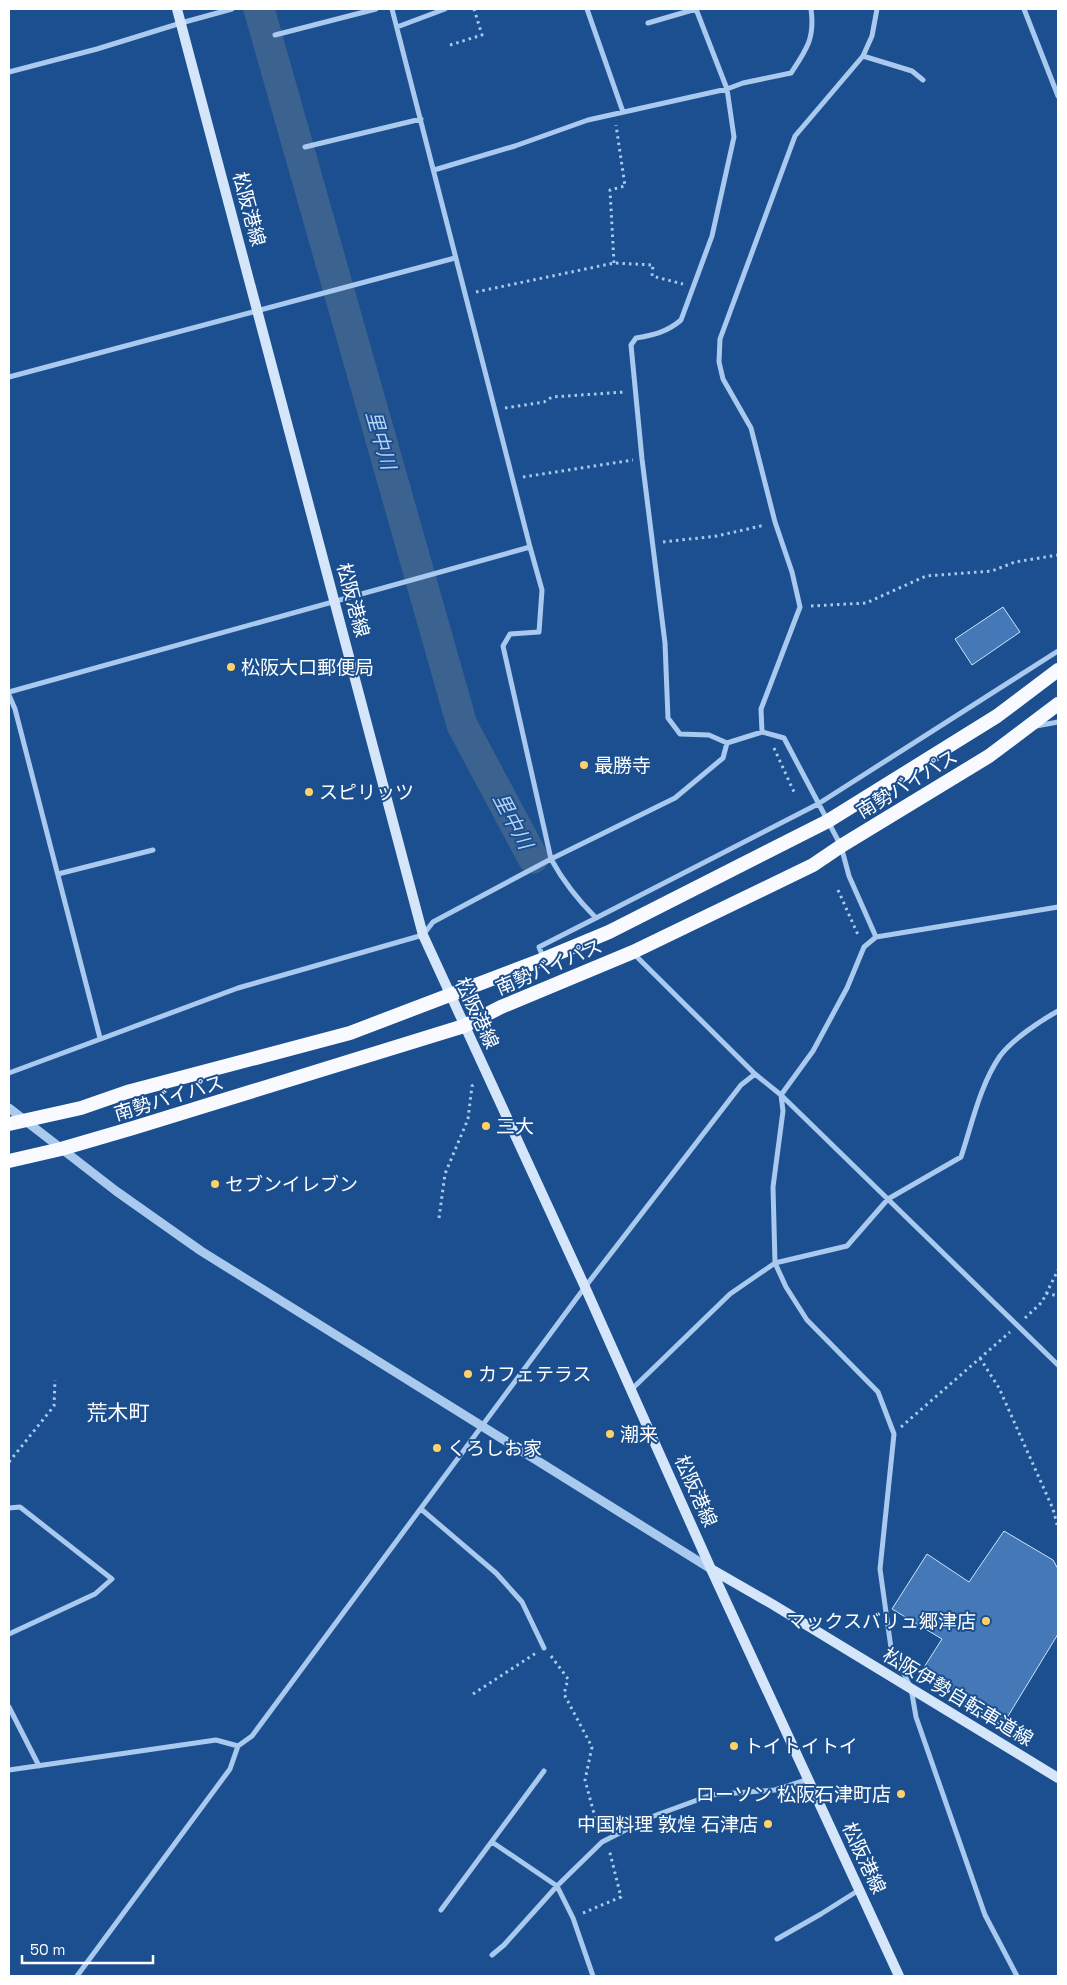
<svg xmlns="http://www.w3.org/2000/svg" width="1067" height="1985" viewBox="0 0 1067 1985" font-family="'Space Grotesk','Noto Sans JP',sans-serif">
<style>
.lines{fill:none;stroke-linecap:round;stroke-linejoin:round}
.river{stroke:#3c6290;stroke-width:31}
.building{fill:#4478b7;stroke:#cfe3fa}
.path{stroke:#a9c9ee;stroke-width:3;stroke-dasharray:2.5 4;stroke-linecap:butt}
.minor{stroke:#a9c9ee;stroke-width:5}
.tertiary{stroke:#a9c9ee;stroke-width:9}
.secondary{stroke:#d6e6fa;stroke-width:10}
.trunk{stroke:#f8faff;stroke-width:14}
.poi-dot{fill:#ffd166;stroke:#1b4f8f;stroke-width:2}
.labels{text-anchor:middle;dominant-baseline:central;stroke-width:4;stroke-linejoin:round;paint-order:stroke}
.street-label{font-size:19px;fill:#fff;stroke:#1b4f8f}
.poi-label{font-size:19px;fill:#fff;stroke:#1b4f8f;text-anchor:start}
.water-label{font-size:20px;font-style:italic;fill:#b5d3f5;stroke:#1b4f8f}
.quarter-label{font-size:21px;fill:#fff;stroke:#1b4f8f}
</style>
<rect width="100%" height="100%" fill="#1b4f8f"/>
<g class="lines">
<!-- river -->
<path class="river" d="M259,9L462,725L533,858"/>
</g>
<!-- building -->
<path class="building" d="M1003,607L1020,632L972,665L955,639Z
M1004,1531L1053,1560L1058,1569V1634L1002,1726L921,1672L942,1639L892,1609L927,1554L969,1582Z"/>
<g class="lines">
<!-- path -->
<path class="path" d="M450,45L482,35L474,9
M614,263L610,190L625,186L616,125
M476,292L614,263L653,265L652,276L683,284
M505,408L544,402L552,397L625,392
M523,477L633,460
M663,542L717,536L765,525
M811,606L866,603L926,576L992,571L1015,562L1058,555
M774,748L794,792
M838,890L859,937
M439,1218L445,1174L468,1119L472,1086L476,1083
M1046,1293L1058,1296
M1025,1318L1042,1302L1058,1270
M980,1358L999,1388L1053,1509L1058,1528
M901,1427L1010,1332
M9,1462L54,1406L55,1380
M551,1656L568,1679L564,1694L592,1747L585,1780L599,1832
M473,1694L536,1653
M583,1913L621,1897L609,1849"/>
<!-- minor -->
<path class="minor" d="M587,9L623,112
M696,9L727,89L734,137L712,236L681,320C667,332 654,335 636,338L631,345L642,459L665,643L668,718L680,734L709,735L727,743L762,732L784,738L841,846L849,876L876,937
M1024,9L1058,96
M648,23L696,9
M397,27L445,9
M275,35L376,9
M863,56L912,71L923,80
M9,72L97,49L181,23L232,9
M305,147L421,119
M434,170L515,146L588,120L727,89L743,83L791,73C807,49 815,38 811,9
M9,377L455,258
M530,547L542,590L539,632L510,634L503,646L551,859C563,881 578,900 596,918L539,947L543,957
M9,692L530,547L392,9
M9,695L15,709L100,1038
M1036,726L1058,722
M762,732L761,709L800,607L792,572L775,522L751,428L723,379L719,362L720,339L795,136L863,56L872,36L877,9
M58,874L153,850
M596,918L818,804L1058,651
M633,953L755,1074L781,1095L1058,1365
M9,1073L238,988L423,935L433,922L551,859L675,798L723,758L727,743
M631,1390L730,1294L775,1263L847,1246L888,1199L961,1157C972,1124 980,1085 1000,1056C1013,1039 1040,1021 1058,1011
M9,1508L20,1507L112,1579L95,1594L9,1634
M421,1509L496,1573L522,1602L544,1648
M9,1707L39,1766
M9,1770L216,1740L238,1746
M492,1842L557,1886L573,1918L593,1976
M441,1910L544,1771
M777,1939L821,1914L859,1890
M492,1955L504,1945L557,1886L602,1842L651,1817L711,1795L775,1790L809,1779
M77,1976L230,1769L238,1746L252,1736L585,1287L741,1085L755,1074
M1017,1976L985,1915L916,1717L911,1688L891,1648L880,1569L894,1434L878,1392L807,1320L786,1287L775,1263L773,1187L783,1111L781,1095L813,1051L847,988L864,947L876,937L1058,907"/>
<!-- tertiary -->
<path class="tertiary" d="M9,1108L116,1191L201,1251L711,1569"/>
<!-- secondary -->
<path class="secondary" d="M177,9L423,935L585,1287L711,1569L899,1976
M711,1569L772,1604L1058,1778"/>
<!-- trunk -->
<path class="trunk" d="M9,1124L81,1108L127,1092L350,1033L544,959L609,932L828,821L997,716L1058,670
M9,1161L61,1149L133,1128L464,1026L501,1007L633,952L813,865L841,846L989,756L1058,704"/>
</g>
<!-- markers -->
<g class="poi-dot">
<circle cx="231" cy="667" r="5"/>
<circle cx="584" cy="765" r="5"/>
<circle cx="309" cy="792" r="5"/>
<circle cx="486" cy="1126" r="5"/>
<circle cx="215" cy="1184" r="5"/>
<circle cx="468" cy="1374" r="5"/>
<circle cx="610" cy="1434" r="5"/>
<circle cx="437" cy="1448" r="5"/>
<circle cx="986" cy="1621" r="5"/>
<circle cx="734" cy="1746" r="5"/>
<circle cx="901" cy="1794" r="5"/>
<circle cx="768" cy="1824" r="5"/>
</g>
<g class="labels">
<!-- street labels -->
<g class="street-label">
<text transform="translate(249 209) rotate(75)">松阪港線</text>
<text transform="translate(353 600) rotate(75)">松阪港線</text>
<text transform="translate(907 784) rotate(-31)">南勢バイパス</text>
<text transform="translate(549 967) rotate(-23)">南勢バイパス</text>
<text transform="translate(477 1013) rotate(65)">松阪港線</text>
<text transform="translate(169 1098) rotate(-17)">南勢バイパス</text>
<text transform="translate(696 1491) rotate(66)">松阪港線</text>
<text transform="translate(958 1697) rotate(31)">松阪伊勢自転車道線</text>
<text transform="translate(864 1858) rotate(65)">松阪港線</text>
</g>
<!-- poi labels -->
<g class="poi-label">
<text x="241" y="667">松阪大口郵便局</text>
<text x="594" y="765">最勝寺</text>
<text x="319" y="792">スピリッツ</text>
<text x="496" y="1126">三大</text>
<text x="225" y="1184">セブンイレブン</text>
<text x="478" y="1374">カフェテラス</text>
<text x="620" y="1434">潮来</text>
<text x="447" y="1448">くろしお家</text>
<text x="976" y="1621" text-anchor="end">マックスバリュ郷津店</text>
<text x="744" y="1746">トイトイトイ</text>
<text x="891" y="1794" text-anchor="end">ローソン 松阪石津町店</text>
<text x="758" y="1824" text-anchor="end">中国料理 敦煌 石津店</text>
</g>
<!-- water labels -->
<g class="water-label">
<text transform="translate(381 440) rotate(74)">里中川</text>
<text transform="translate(513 821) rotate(62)">里中川</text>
</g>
<!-- quarter labels -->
<g class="quarter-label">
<text x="118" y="1412">荒木町</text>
</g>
</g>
<!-- border -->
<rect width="1067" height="1985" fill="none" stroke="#ffffff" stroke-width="20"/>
<!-- scale -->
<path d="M22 1955v8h131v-8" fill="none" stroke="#ffffff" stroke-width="2.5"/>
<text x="30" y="1955" font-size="15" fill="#ffffff" stroke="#1b4f8f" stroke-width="4" paint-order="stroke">50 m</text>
</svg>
